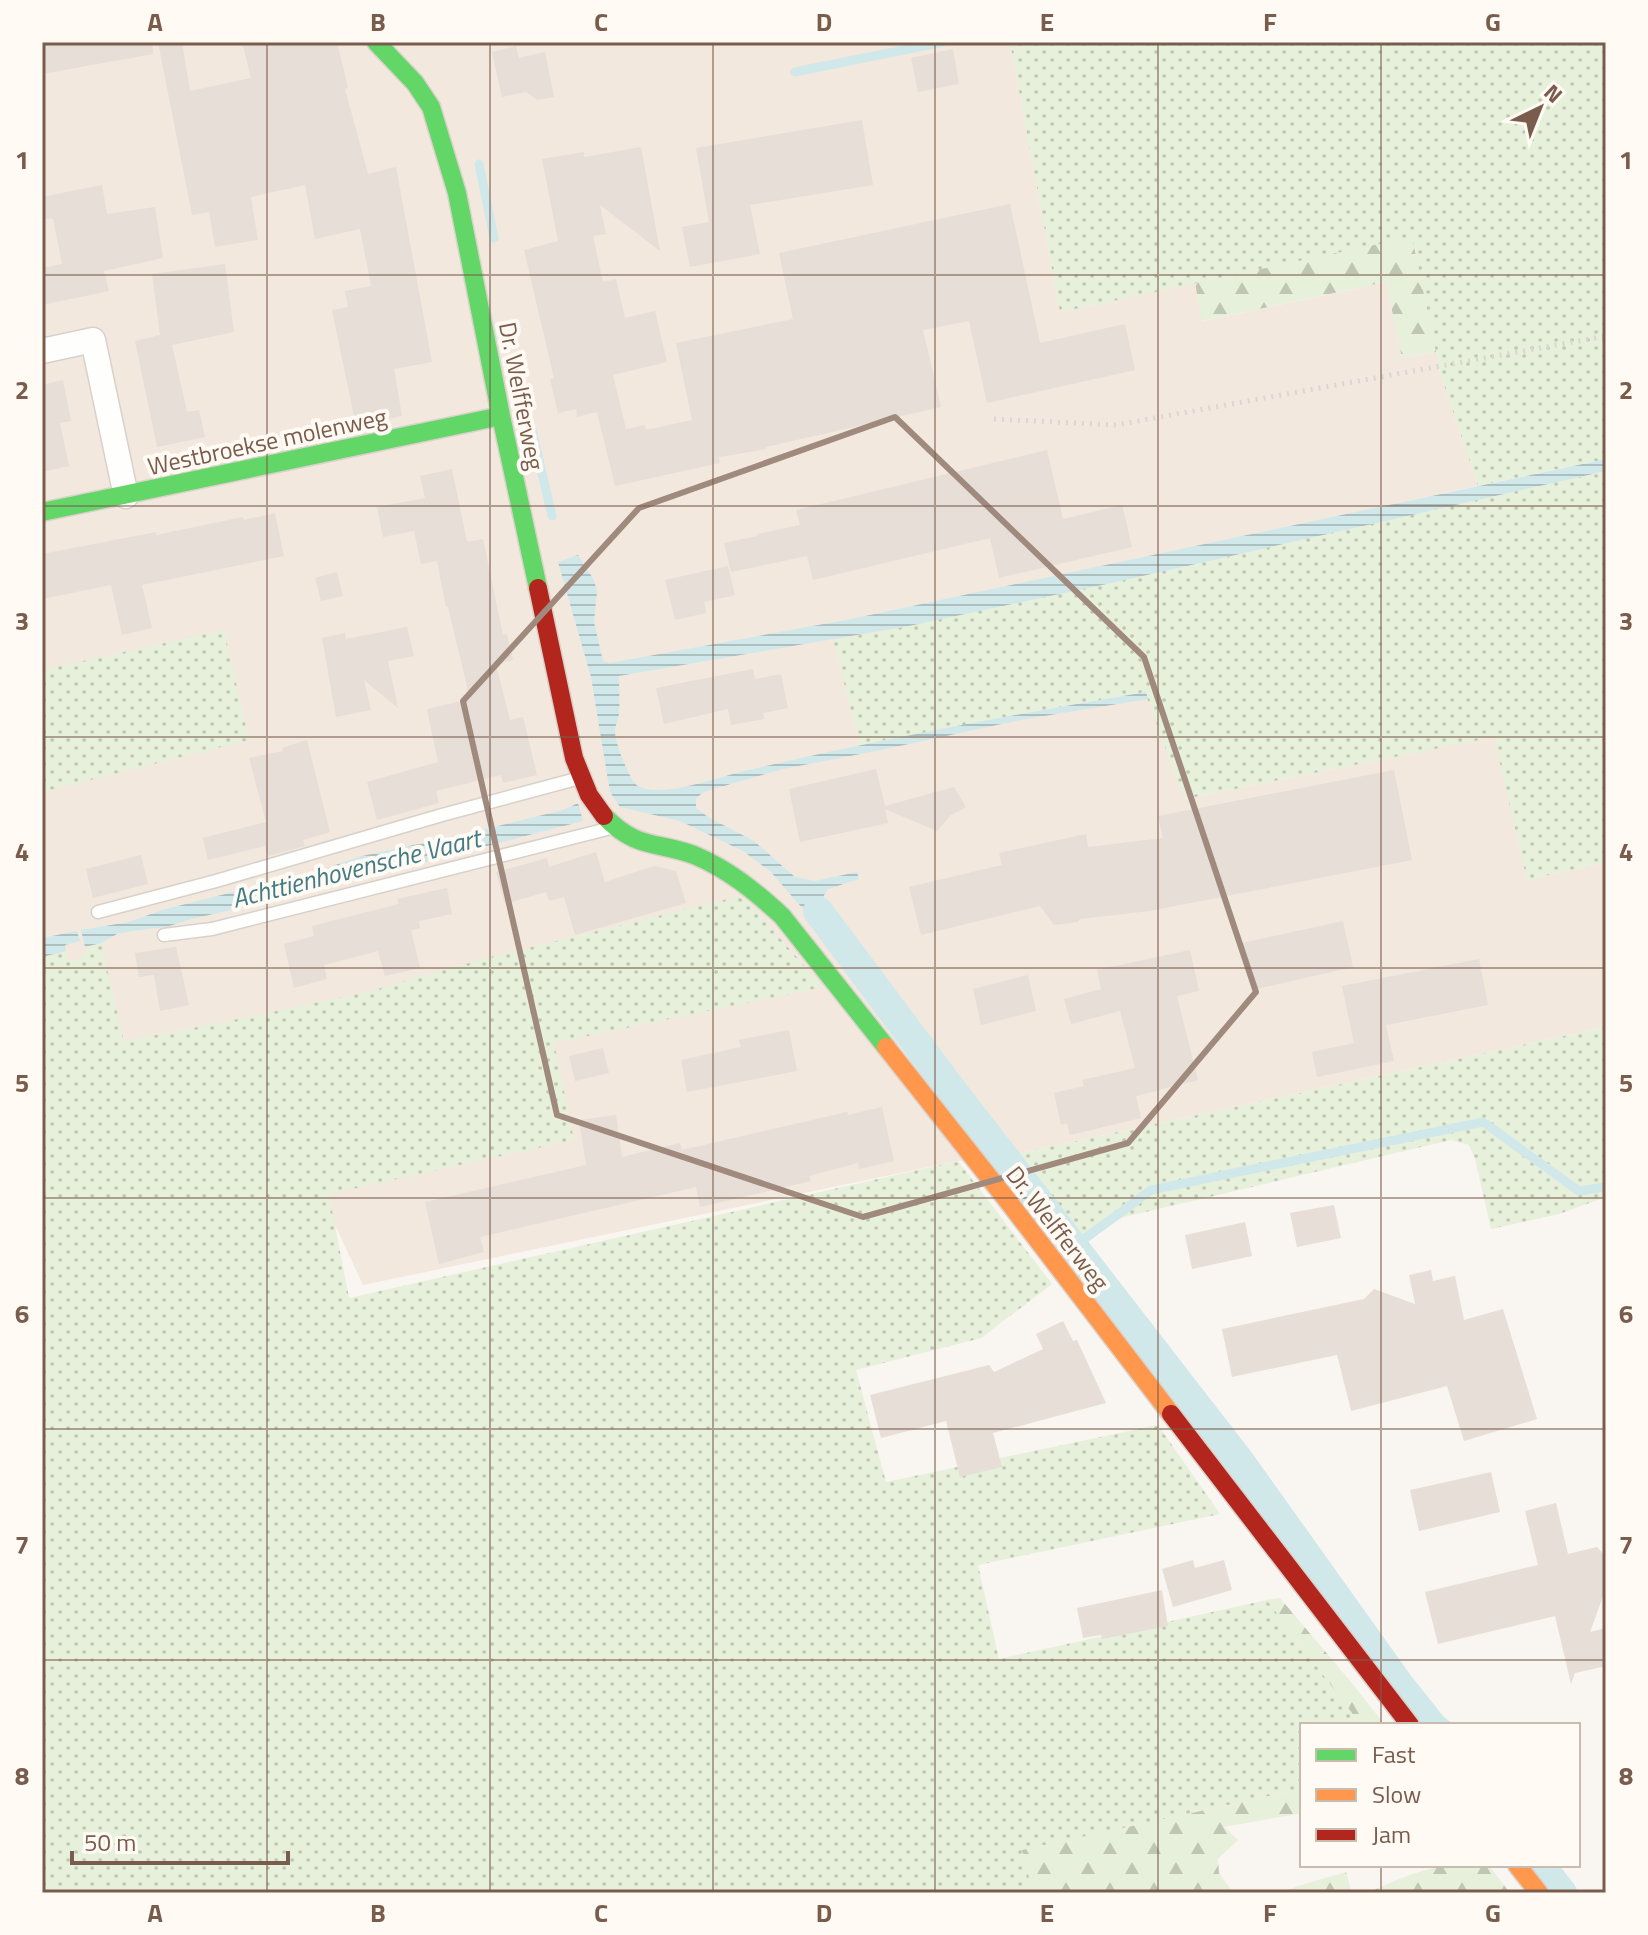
<svg xmlns="http://www.w3.org/2000/svg" width="1648" height="1935" viewBox="0 0 1648 1935" font-family="'Titillium Web',sans-serif">
<style>
.residential{fill:#f2e8de}
.grass{fill:url(#grass-dots)}
.forest{fill:url(#forest-firs)}
.water{fill:url(#water-rules)}
.lines{fill:none;stroke-linecap:round;stroke-linejoin:round}
.stream{stroke:#d0e8ea;stroke-width:9}
.canal{stroke:#d0e8ea;stroke-width:30}
.building{fill:#e6ded7}
.lane-casing{stroke:#d7d1cb;stroke-width:15}
.street-casing{stroke:#d7d1cb;stroke-width:27}
.fast-casing{stroke:#d9d2cb;stroke-width:21}
.slow-casing{stroke:#d9d2cb;stroke-width:21}
.jam-casing{stroke:#d9d2cb;stroke-width:21}
.path{stroke:#dcd5d0;stroke-width:5;stroke-dasharray:2 6;stroke-linecap:butt}
.lane{stroke:#fefefd;stroke-width:12}
.street{stroke:#fefefd;stroke-width:24}
.fast{stroke:#63d668;stroke-width:18}
.slow{stroke:#ff974d;stroke-width:18}
.jam{stroke:#b3261e;stroke-width:18}
.marked{fill:none;stroke:#9f8a7d;stroke-width:6;stroke-linejoin:round}
.grid{fill:none;stroke:#7a5c4d;stroke-width:2;stroke-opacity:0.55}
.labels{text-anchor:middle;dominant-baseline:central;stroke-width:8;stroke-linejoin:round;paint-order:stroke}
.street-label{font-size:24px;fill:#7a5c4d;stroke:#fffaf3}
.water-label{font-size:26px;font-style:italic;fill:#437c86;stroke:#fffaf3}
.neatline{fill:none;stroke:#7a5c4d;stroke-width:3}
.grid-label{font-size:26px;text-anchor:middle;font-weight:bold;fill:#7a5c4d}
</style>
<defs>
<pattern id="grass-dots" width="8" height="8" patternUnits="userSpaceOnUse" patternTransform="scale(2)"><rect width="8" height="8" fill="#e7f0db"/><path d="M2 2h.1M6 6h.1" fill="none" stroke="#c0c6b4" stroke-width="1.8" stroke-linecap="round"/></pattern>
<pattern id="forest-firs" width="22" height="20" patternUnits="userSpaceOnUse" patternTransform="scale(2)"><rect width="22" height="20" fill="#e7f0db"/><path d="M5 1l3.5 6h-7zM16 11l3.5 6h-7z" fill="#c0c6b4"/></pattern>
<pattern id="water-rules" width="6" height="5" patternUnits="userSpaceOnUse" patternTransform="scale(2)"><rect width="6" height="5" fill="#d0e8ea"/><path d="M0 2.5h6" fill="none" stroke="#aebfc0"/></pattern>
</defs>
<rect width="100%" height="100%" fill="#f9f5f0"/>
<!-- residential -->
<path class="residential" d="M42,42H1010L1060,312L1195,283L1203,321L1386,282L1402,358L1436,352L1440,373L1478,486L1393,504L1026,713L1146,692L1185,799L1495,736L1527,880L1606,862V1027L998,1158L958,1161L363,1285L309,1169L126,1060L42,975Z"/>
<!-- grass -->
<path class="grass" d="M1010,42H1606V459L1478,486L1440,373L1412,238L1060,312Z
M1606,471V862L1527,880L1494,737L1184,799L1145,692L1026,713L860,745L833,640L909,626Z
M224,630L249,740L42,792V670Z
M740,896L749,903L823,987L554,1043L574,1140L329,1194L349,1298L958,1161L1052,1284L981,1338L856,1370L886,1482L1158,1425L1220,1514L978,1565L999,1659L1267,1600L1361,1725H1302V1789L1023,1850L1033,1893H42V957L66,951L69,961L82,958L89,946L101,943L124,1041L224,1022L367,992L487,958Z
M1606,1027V1197L1559,1214L1491,1229L1475,1159L1469,1145L1451,1140L1124,1217L1108,1224L1072,1255L998,1158Z"/>
<!-- forest -->
<path class="forest" d="M1412,237L1436,352L1402,358L1386,282L1202,321L1195,283Z
M1280,1598L1351,1682L1385,1725H1361L1267,1600Z
M1302,1789V1813L1224,1827L1238,1840L1218,1859L1219,1873L1232,1891L1252,1893H1033L1022,1850Z
M1450,1865L1490,1867L1510,1893H1368C1395,1880 1421,1869 1450,1865Z
M1346,1872L1352,1893H1282L1298,1886Z"/>
<!-- water -->
<path class="water" d="M1606,459V471L1116,582L909,626L619,676C619,688 620,701 619,713C619,719 615,725 615,731C614,740 630,782 638,786C660,799 719,777 744,771C877,740 1011,715 1146,692L1148,699L1020,720L881,750L783,769L703,792L696,799V808L708,817L754,841L795,877L815,881L857,872L859,879L828,889L821,900L850,940L834,945L771,872L743,851L680,821L620,807L610,792L591,677L558,562L578,555L594,580L597,592L594,622L603,661L610,663L851,619Z
M578,803L583,821L333,886L192,919L166,927L132,931L117,934L101,943L85,947L81,930L129,922L162,910L320,870L362,856L465,834L563,810Z
M77,931L80,941L65,945L66,951L42,957V938Z
M1402,1682L1449,1721L1455,1725H1425L1395,1685Z"/>
<g class="lines">
<!-- stream -->
<path class="stream" d="M795,72L943,42
M479,164L494,238
M532,430L552,516
M1072,1248L1151,1190L1483,1122L1579,1191L1606,1187"/>
<!-- canal -->
<path class="canal" d="M818,911L948,1085L1240,1462L1397,1682L1431,1725
M1540,1865L1562,1893"/>
</g>
<!-- building -->
<path class="building" d="M42,42H152L153,54L42,74Z
M158,42H182L190,91L251,78L243,46L260,42H337L348,88L345,89L368,174L396,167L432,362L394,369L402,416L356,426L332,310L348,307L345,291L371,286L360,229L315,239L305,185L251,197L258,240L215,247L209,212L192,215Z
M516,46L519,58L545,52L554,97L537,100L526,92L502,97L492,52Z
M953,49L959,84L918,92L911,58Z
M862,120L873,185L750,205L760,254L690,267L682,227L709,222L696,148Z
M641,147L660,251L600,205L606,234L593,236L603,282L616,279L625,318L655,311L667,362L613,375L626,429L645,425L646,430L692,420L676,343L793,319L779,253L1010,204L1040,343L1125,324L1135,370L987,403L969,321L923,330L941,407L766,447L767,449L719,457L720,463L615,486L597,412L577,417L576,409L558,413L550,379L554,378L524,250L558,241L542,159L584,152V157Z
M102,185L107,214L155,207L163,258L104,271L109,291L42,305V268L62,264L53,218L42,220V197Z
M225,264L234,332L172,345L187,412L199,410L205,437L157,447L135,341L160,335L152,274Z
M63,380L71,421L60,423L69,466L42,472V385Z
M1047,450L1063,519L1122,505L1132,547L999,578L990,538L813,580L807,556L731,572L724,543L757,536V534L800,525L796,510Z
M452,469L467,542L483,539L503,635L507,634L513,660L496,664L510,720L523,717L537,775L503,783L501,775L436,791L439,803L377,820L367,782L438,762L427,709L470,699L448,607H446L437,561L421,564L414,531L383,537L377,507L425,498L420,476Z
M275,513L284,556L142,585L152,628L122,635L111,585L42,599V554L156,532V535L243,517L244,520Z
M728,566L735,595L704,602L706,613L675,620L665,580Z
M337,572L343,596L321,601L315,578Z
M407,627L414,656L388,661L398,708L364,680L371,710L336,717L322,638L345,633L346,639Z
M753,669L755,679L781,674L788,708L763,713L764,719L731,725L728,709L664,724L656,688Z
M307,740L330,832L303,840L305,846L268,856L265,846L208,860L203,838L266,822L249,758L283,751L282,748Z
M876,769L885,806L954,787L966,807L951,815L937,831L885,809L888,823L800,842L789,789Z
M1394,770L1412,860L1149,911L1080,919L1078,922L1054,925L1040,906L921,935L909,887L1002,865L999,853L1086,834L1088,847L1163,838L1158,816Z
M596,852L605,882L654,866L676,871L686,903L575,935L564,897L549,901L546,892L505,904L496,872L547,858L549,867Z
M141,855L148,884L93,898L86,869Z
M447,888L452,914L419,921L420,928L411,930L420,968L385,976L378,951L324,965L327,979L294,988L284,944L314,936L312,926L399,904L397,899Z
M1343,921L1353,967L1252,990L1242,943Z
M176,947L189,1005L160,1011L154,975L139,977L135,953Z
M1190,950L1199,991L1177,996L1198,1080L1136,1096L1141,1118L1070,1135L1067,1123L1061,1125L1054,1093L1084,1086L1082,1080L1135,1068L1120,1011L1071,1024L1064,999L1101,989L1097,970Z
M1479,959L1488,1005L1386,1025L1394,1061L1317,1077L1312,1052L1354,1043L1342,986Z
M1028,975L1036,1011L981,1025L973,989Z
M789,1030L797,1071L687,1092L681,1060L741,1047L739,1040Z
M603,1048L609,1073L575,1081L569,1056Z
M882,1107L894,1161L859,1169L858,1163L809,1176L811,1181L700,1207L696,1187L480,1237L484,1252L439,1264L425,1202L586,1165L579,1120L616,1115L622,1157L680,1143L682,1150L847,1112L848,1115Z
M1334,1205L1341,1238L1297,1247L1290,1213Z
M1245,1222L1252,1256L1192,1269L1185,1235Z
M1431,1270L1433,1281L1455,1276L1464,1320L1503,1309L1537,1419L1464,1441L1447,1386L1351,1411L1337,1355L1232,1377L1222,1329L1364,1299L1374,1289L1415,1304L1409,1275Z
M1063,1321L1073,1341L1077,1340L1106,1403L993,1433L1002,1467L960,1477L946,1421L881,1438L870,1395L989,1365L994,1372L1043,1349L1036,1334Z
M1491,1472L1500,1512L1419,1531L1410,1490Z
M1556,1503L1568,1554L1597,1547L1606,1557V1588L1590,1632L1606,1628V1666L1575,1673L1571,1684L1555,1616L1438,1644L1425,1592L1538,1565L1525,1511Z
M1193,1560L1195,1568L1224,1560L1232,1590L1173,1607L1162,1569Z
M1162,1590L1168,1626L1102,1639L1101,1635L1083,1638L1077,1608Z"/>
<g class="lines">
<defs>
<path id="lane" d="M98,912L216,881L442,815L580,778
M164,935L212,929L611,828"/>
<path id="street" d="M42,351L93,340L126,496"/>
<path id="fast" d="M376,42L415,83L431,107L457,193L501,416L538,588
M42,512L501,416
M604,816C637,850 656,841 694,855C728,869 756,892 782,916L886,1047"/>
<path id="slow" d="M886,1047L1011,1205L1171,1414
M1517,1865L1539,1893"/>
<path id="jam" d="M538,588L574,758L589,795L604,816
M1171,1414L1410,1725"/>
</defs>
<!-- lane casing -->
<use href="#lane" class="lane-casing"/>
<!-- street casing -->
<use href="#street" class="street-casing"/>
<!-- fast casing -->
<use href="#fast" class="fast-casing"/>
<!-- slow casing -->
<use href="#slow" class="slow-casing"/>
<!-- jam casing -->
<use href="#jam" class="jam-casing"/>
<!-- path -->
<path class="path" d="M994,419L1116,425L1606,336"/>
<!-- lane -->
<use href="#lane" class="lane"/>
<!-- street -->
<use href="#street" class="street"/>
<!-- fast -->
<use href="#fast" class="fast"/>
<!-- slow -->
<use href="#slow" class="slow"/>
<!-- jam -->
<use href="#jam" class="jam"/>
</g>
<!-- marked area -->
<path class="marked" d="M895,417L1144,657L1256,992L1128,1143L863,1217L557,1115L463,701L639,508Z"/>
<!-- grid -->
<path class="grid" d="M267,42V1893M490,42V1893M713,42V1893M935,42V1893M1158,42V1893M1381,42V1725M42,275H1606M42,506H1606M42,737H1606M42,968H1606M42,1198H1606M42,1429H1606M42,1660H1606M1381,1865V1893"/>
<g class="labels">
<!-- street labels -->
<g class="street-label">
<text transform="translate(522 396) rotate(79)">Dr. Welfferweg</text>
<text transform="translate(267 441) rotate(-12)">Westbroekse molenweg</text>
<text transform="translate(1058 1228) rotate(52)">Dr. Welfferweg</text>
</g>
<!-- water labels -->
<g class="water-label">
<text transform="translate(356 868) rotate(-14)">Achttienhovensche Vaart</text>
</g>
</g>
<!-- border -->
<rect width="1648" height="1935" fill="none" stroke="#fffaf3" stroke-width="88"/>
<!-- legend -->
<rect x="1300" y="1723" width="280" height="144" fill="#fffaf3" stroke="#cabbb1" stroke-width="2"/>
<rect x="1316" y="1749" width="40" height="12" fill="#63d668" stroke="#cabbb1" stroke-width="2"/>
<text x="1372" y="1763" font-size="24" fill="#7a5c4d">Fast</text>
<rect x="1316" y="1789" width="40" height="12" fill="#ff974d" stroke="#cabbb1" stroke-width="2"/>
<text x="1372" y="1803" font-size="24" fill="#7a5c4d">Slow</text>
<rect x="1316" y="1829" width="40" height="12" fill="#b3261e" stroke="#cabbb1" stroke-width="2"/>
<text x="1372" y="1843" font-size="24" fill="#7a5c4d">Jam</text>
<!-- north arrow -->
<g transform="translate(1540 108) rotate(43)" stroke="#fffaf3" stroke-width="6" paint-order="stroke">
<path d="M0-6L14 30L0 20L-14 30Z" fill="#7a5c4d"/>
<text y="-12" font-size="22" font-weight="bold" text-anchor="middle" fill="#7a5c4d">N</text>
</g>
<!-- scale -->
<path d="M72 1851v12h216v-12" fill="none" stroke="#7a5c4d" stroke-width="4"/>
<text x="84" y="1851" font-size="24" fill="#7a5c4d" stroke="#fffaf3" stroke-width="6" paint-order="stroke">50 m</text>
<rect x="44" y="44" width="1560" height="1847" class="neatline"/>
<g class="grid-label">
<text x="155" y="31">A</text>
<text x="378" y="31">B</text>
<text x="601" y="31">C</text>
<text x="824" y="31">D</text>
<text x="1047" y="31">E</text>
<text x="1270" y="31">F</text>
<text x="1493" y="31">G</text>
<text x="22" y="169">1</text>
<text x="1626" y="169">1</text>
<text x="22" y="399">2</text>
<text x="1626" y="399">2</text>
<text x="22" y="630">3</text>
<text x="1626" y="630">3</text>
<text x="22" y="861">4</text>
<text x="1626" y="861">4</text>
<text x="22" y="1092">5</text>
<text x="1626" y="1092">5</text>
<text x="22" y="1323">6</text>
<text x="1626" y="1323">6</text>
<text x="22" y="1554">7</text>
<text x="1626" y="1554">7</text>
<text x="22" y="1785">8</text>
<text x="1626" y="1785">8</text>
<text x="155" y="1922">A</text>
<text x="378" y="1922">B</text>
<text x="601" y="1922">C</text>
<text x="824" y="1922">D</text>
<text x="1047" y="1922">E</text>
<text x="1270" y="1922">F</text>
<text x="1493" y="1922">G</text>
</g>
</svg>
